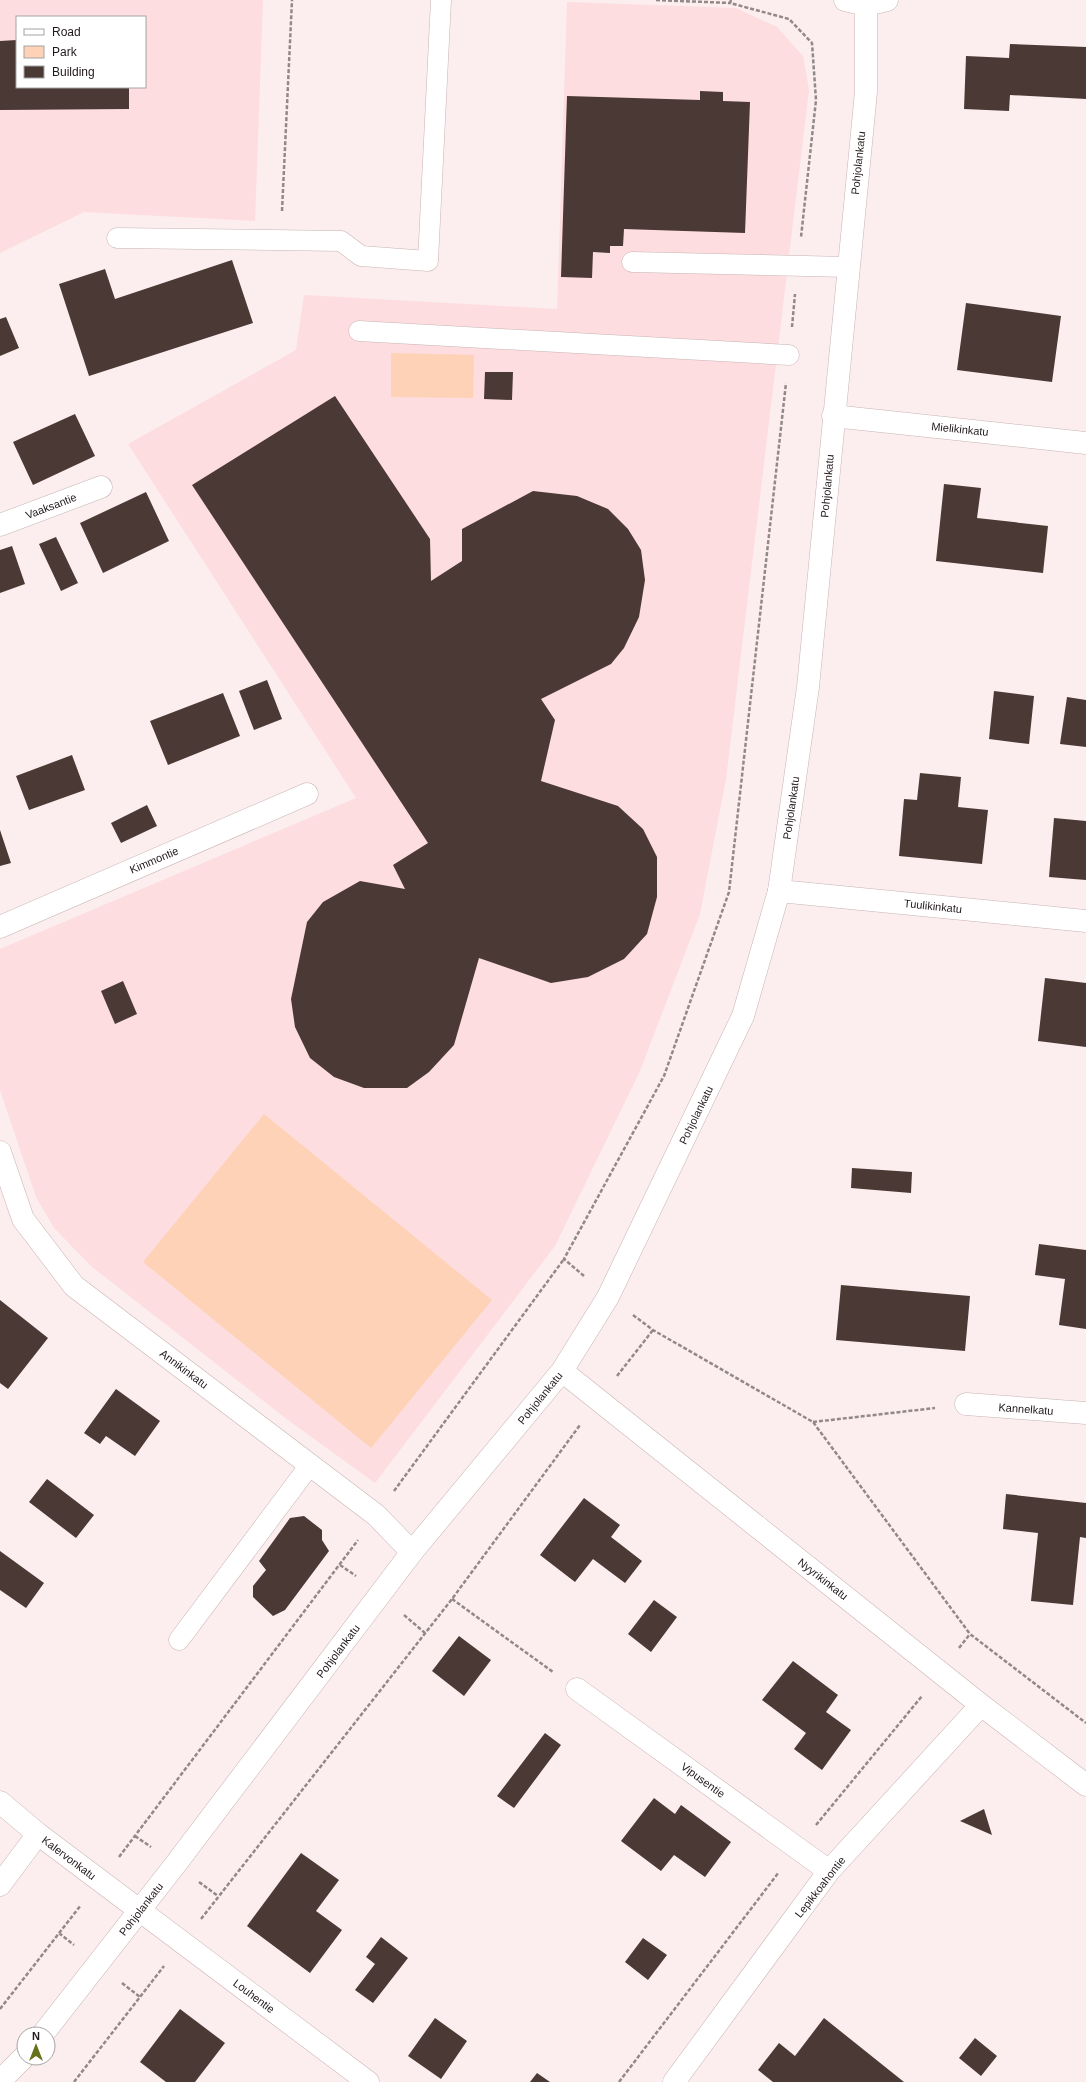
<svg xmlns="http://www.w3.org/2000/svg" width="1086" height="2082" viewBox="0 0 1086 2082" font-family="Arial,sans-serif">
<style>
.built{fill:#fddddf;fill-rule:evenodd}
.green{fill:#fed2b6}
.building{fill:#4a3934}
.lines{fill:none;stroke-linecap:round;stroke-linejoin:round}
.lane-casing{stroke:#c9b3b4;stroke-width:21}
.street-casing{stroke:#c9b3b4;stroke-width:23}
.secondary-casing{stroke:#c9b3b4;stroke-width:23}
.path{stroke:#938888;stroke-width:2.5;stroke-dasharray:4 2;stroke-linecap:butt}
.lane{stroke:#fff;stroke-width:20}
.street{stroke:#fff;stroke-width:22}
.secondary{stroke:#fff;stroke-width:22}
.labels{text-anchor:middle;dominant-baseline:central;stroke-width:4;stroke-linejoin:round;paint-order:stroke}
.street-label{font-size:11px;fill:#201819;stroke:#fff}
</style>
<rect width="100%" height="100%" fill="#fceeee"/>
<!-- built -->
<path class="built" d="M0,0H263L255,221L84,212L0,253ZM17,17H145V87H17Z
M567,2L736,8L777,27L803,56L809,90L726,779L700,914L640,1071L555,1246L375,1483L288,1420L91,1266L54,1228L36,1197L0,1090V949L356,798L128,444L296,350L304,295L557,309Z"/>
<!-- green -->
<path class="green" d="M391,353L474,355L473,398L391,397Z
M264,1114L492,1300L371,1448L143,1262Z"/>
<!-- building -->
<path class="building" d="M17,40V87H129V109L0,110V41Z
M1010,44L1086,47V99L1010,95L1009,111L964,109L966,56L1009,58Z
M700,91L723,92V101L750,102L745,233L624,229L623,246H610V253L593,252L592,278L561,277L567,96L700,100Z
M232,260L253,323L89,376L59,284L105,269L115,299Z
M966,303L1061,316L1052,382L957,370Z
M6,317L19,348L0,356V319Z
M485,372H513L512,400L484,399Z
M335,396L430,539L431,581L462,561V529L533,491L577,496L608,509L628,529L641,550L645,580L639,617L624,648L611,664L541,699L555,720L541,781L618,806L643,829L657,857V897L647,934L624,959L588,977L551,983L479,958L454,1045L429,1072L407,1088H364L334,1077L310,1058L295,1027L291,999L307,922L323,902L360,881L405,889L393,865L428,843L192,485Z
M75,414L95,456L33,485L13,442Z
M944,484L981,488L977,518L1048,526L1043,573L936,561Z
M146,492L169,541L103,573L80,523Z
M56,537L78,583L61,591L39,544Z
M12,546L25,584L0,593V550Z
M267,680L282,719L254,730L239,691Z
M994,691L1034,696L1029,744L989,739Z
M223,693L240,736L168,765L150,721Z
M1067,697L1086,700V747L1060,744Z
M72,755L85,790L29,810L16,776Z
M920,773L961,777L958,807L988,810L982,864L899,856L904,799L917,800Z
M147,805L157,826L121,843L111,823Z
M1054,818L1086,821V880L1049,877Z
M0,830L11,863L0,866Z
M1045,978L1086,983V1047L1038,1041Z
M123,981L137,1014L115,1024L101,991Z
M852,1168L912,1172L911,1193L851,1188Z
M1039,1244L1086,1250V1329L1059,1325L1065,1279L1035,1275Z
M841,1285L970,1296L965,1351L836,1340Z
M0,1300L48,1338L8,1389L0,1383Z
M116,1389L160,1421L135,1456L106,1436L100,1444L84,1433Z
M47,1479L94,1515L76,1538L29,1502Z
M1006,1494L1086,1503V1538L1080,1537L1073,1605L1031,1601L1038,1533L1003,1529Z
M584,1498L620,1525L611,1537L642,1561L625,1583L593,1559L575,1582L540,1555Z
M304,1516L322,1530V1540L329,1551L285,1610L273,1616L253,1597V1586L266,1570L259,1561L290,1518Z
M0,1551L44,1583L26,1608L0,1590Z
M654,1600L677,1617L651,1652L628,1634Z
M459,1636L491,1660L464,1696L432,1671Z
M793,1661L838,1695L826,1712L851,1730L822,1770L794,1749L806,1733L762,1700Z
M545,1733L561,1745L514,1808L497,1796Z
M654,1798L675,1814L681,1805L731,1842L705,1877L674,1855L661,1871L621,1841Z
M984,1809L992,1835L960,1821Z
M301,1853L339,1880L316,1911L342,1930L310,1973L247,1926Z
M381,1937L408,1958L373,2003L355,1990L375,1964L366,1957Z
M643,1938L667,1955L648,1980L625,1962Z
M180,2009L225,2043L195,2082H166L140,2062Z
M435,2018L467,2041L441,2079L408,2056Z
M824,2018L904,2082H773L758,2070L779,2043L795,2056Z
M975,2038L997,2056L981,2076L959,2058Z
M537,2073L550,2082H530Z"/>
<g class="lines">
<defs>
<path id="lane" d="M117,238L341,241L361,256L428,261L441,0
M632,262L848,267
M359,331L789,355
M179,1640L310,1465"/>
<path id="street" d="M833,416L1086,443
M0,525L101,487
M779,891L1086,921
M0,927L307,794
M0,1152L23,1219L74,1286L376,1515L412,1552
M966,1404L1086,1413
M577,1689L829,1871
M0,1802L38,1834L368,2082
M0,1885L38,1834
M674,2082L829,1871L981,1705"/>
<path id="secondary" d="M845,0L866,5L887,0
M562,1371L981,1705L1086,1785
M43,2034L175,1865L412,1552L562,1371L608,1297L743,1016L779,891L808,687L866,92V5
M0,2081L24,2057"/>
</defs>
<!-- lane casing -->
<use href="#lane" class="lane-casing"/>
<!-- street casing -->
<use href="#street" class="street-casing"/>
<!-- secondary casing -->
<use href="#secondary" class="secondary-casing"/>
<!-- path -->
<path class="path" d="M656,0L730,3
M731,0L730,3L789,19L812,43L816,100L801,237
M282,211L292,0
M792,327L795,294
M584,1276L564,1259L664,1076L729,892L786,383
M633,1315L653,1330L813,1422L970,1634L1086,1723
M617,1376L653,1330
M813,1422L935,1408
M394,1491L564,1259
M340,1565L356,1576
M452,1599L553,1672
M404,1615L425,1633
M959,1648L970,1634
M816,1825L922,1696
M135,1836L151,1847
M119,1857L358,1540
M199,1882L218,1896
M201,1919L452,1599L580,1425
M59,1933L74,1945
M122,1983L140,1997
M0,2009L81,1905
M74,2082L164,1966
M619,2082L779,1872"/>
<!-- lane -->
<use href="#lane" class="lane"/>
<!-- street -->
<use href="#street" class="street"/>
<!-- secondary -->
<use href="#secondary" class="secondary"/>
</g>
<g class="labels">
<!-- street labels -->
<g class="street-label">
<text transform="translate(858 163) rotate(-84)">Pohjolankatu</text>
<text transform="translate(960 429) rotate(6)">Mielikinkatu</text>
<text transform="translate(827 486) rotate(-85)">Pohjolankatu</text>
<text transform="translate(51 506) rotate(-21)">Vaaksantie</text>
<text transform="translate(791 808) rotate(-82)">Pohjolankatu</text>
<text transform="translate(154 860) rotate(-23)">Kimmontie</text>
<text transform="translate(933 906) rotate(6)">Tuulikinkatu</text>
<text transform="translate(696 1115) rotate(-64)">Pohjolankatu</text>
<text transform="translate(184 1369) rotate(37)">Annikinkatu</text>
<text transform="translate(540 1398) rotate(-51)">Pohjolankatu</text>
<text transform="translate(1026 1409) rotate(4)">Kannelkatu</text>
<text transform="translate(823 1579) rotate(38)">Nyyrikinkatu</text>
<text transform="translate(338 1651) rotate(-53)">Pohjolankatu</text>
<text transform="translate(703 1780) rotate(36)">Vipusentie</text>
<text transform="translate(69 1858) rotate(37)">Kalervonkatu</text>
<text transform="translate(820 1887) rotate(-52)">Lepikkoahontie</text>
<text transform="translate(141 1909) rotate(-52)">Pohjolankatu</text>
<text transform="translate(254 1996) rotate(37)">Louhentie</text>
</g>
</g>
<!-- legend -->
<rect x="16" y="16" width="130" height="72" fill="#ffffff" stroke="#a6a3a3"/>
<rect x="24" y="29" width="20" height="6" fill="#ffffff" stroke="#a6a3a3"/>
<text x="52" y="36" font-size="12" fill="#201819">Road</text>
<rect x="24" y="46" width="20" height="12" fill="#fed2b6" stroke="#a6a3a3"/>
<text x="52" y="56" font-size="12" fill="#201819">Park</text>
<rect x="24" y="66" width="20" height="12" fill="#4a3934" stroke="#a6a3a3"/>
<text x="52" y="76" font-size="12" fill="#201819">Building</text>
<!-- north arrow -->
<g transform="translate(36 2046)"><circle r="19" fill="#ffffff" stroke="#a6a3a3"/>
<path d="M0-3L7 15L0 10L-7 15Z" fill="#65711b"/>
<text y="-6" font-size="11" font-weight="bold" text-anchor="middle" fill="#201819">N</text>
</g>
</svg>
